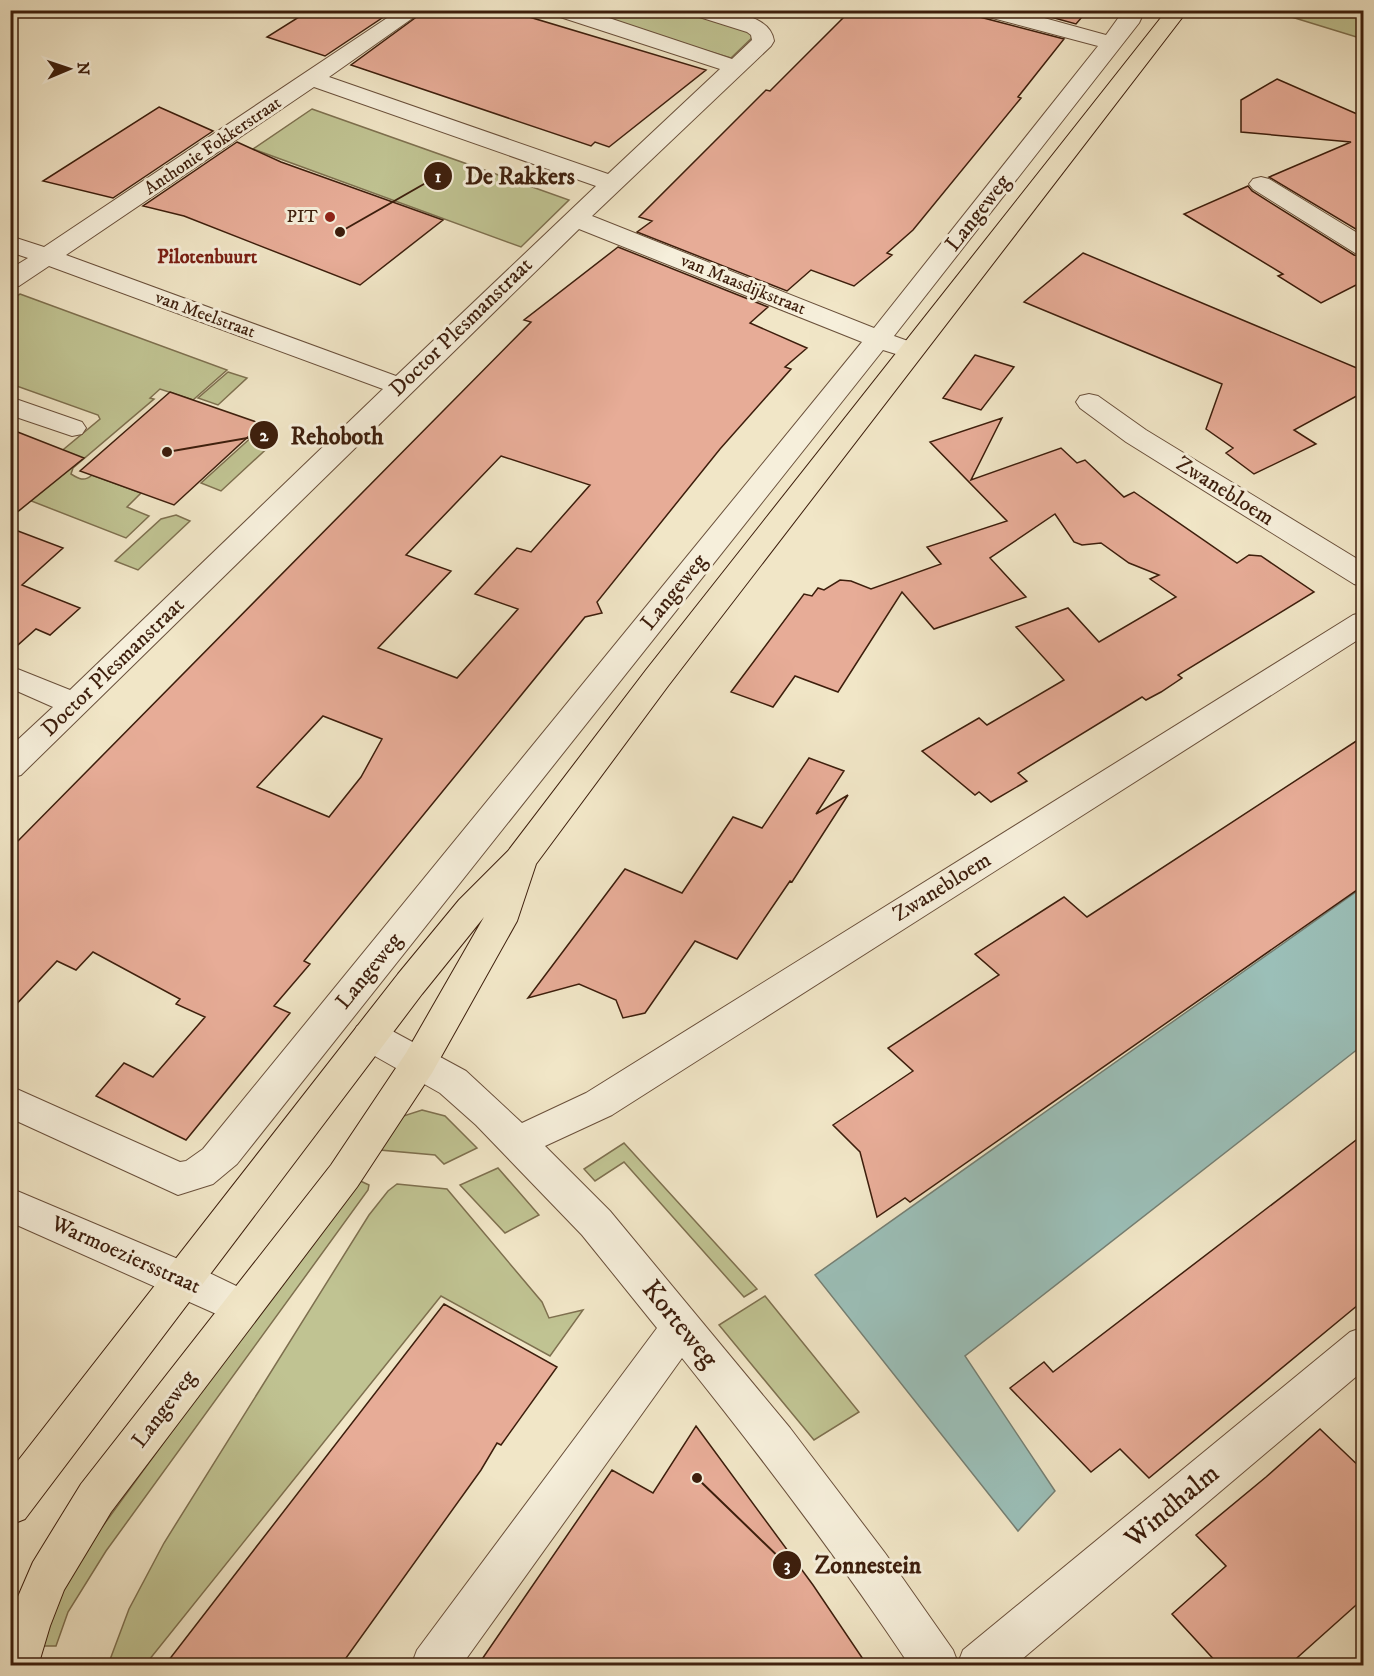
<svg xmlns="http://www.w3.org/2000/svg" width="1374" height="1676" viewBox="0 0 1374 1676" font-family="'IM FELL DW Pica',serif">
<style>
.green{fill:#c0c392;stroke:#7e704f;stroke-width:1.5}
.water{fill:#9bbfb8;stroke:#757f73;stroke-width:1.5}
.building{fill:#e7ac97;stroke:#3d1e0c;stroke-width:1.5;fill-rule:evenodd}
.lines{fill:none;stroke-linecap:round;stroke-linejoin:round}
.minor-casing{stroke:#6a503b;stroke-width:2}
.major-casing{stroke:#3d1e0c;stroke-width:2}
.minor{fill:#f6efdb;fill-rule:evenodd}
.major{fill:#f1e6c7;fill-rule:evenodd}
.poi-dot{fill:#8f2418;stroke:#f6efdb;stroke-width:2}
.labels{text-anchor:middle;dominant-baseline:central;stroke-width:6;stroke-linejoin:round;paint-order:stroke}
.far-street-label{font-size:18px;fill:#3d1e0c;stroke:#f6efdb}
.far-poi-label{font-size:18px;fill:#3d1e0c;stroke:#f6efdb;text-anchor:end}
.far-neighbourhood-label{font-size:20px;font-weight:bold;fill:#7a1f14;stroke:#f6efdb}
.street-label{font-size:22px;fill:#3d1e0c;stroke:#f6efdb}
.near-street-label{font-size:27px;fill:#3d1e0c;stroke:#f6efdb}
.leader{fill:none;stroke:#3d1e0c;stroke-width:2}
.callout-dot{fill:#3d1e0c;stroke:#f6efdb;stroke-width:2}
.mark-label{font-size:18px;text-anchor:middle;font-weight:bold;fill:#fff}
.callout-label{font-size:24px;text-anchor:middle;font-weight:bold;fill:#3d1e0c;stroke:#f6efdb;stroke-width:6;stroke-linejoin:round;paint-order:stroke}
</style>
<rect width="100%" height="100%" fill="#f1e6c7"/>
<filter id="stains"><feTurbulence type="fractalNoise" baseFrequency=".00333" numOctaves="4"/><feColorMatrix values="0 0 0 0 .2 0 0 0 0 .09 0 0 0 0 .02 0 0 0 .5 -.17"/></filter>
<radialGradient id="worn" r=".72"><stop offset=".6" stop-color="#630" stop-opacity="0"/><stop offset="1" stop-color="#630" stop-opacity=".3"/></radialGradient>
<!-- green -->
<path class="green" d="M575,11H685L758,32L731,58Z
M1272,11H1344L1363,16V39Z
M312,109L569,200L521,247L253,149Z
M20,294L227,370L193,400L160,389L150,398L154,399L73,468L71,474C79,479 84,482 92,475L141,493L127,507L149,516L126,538L11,493L100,419L98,415L11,384L10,300Z
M228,372L247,378L218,405L198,398Z
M255,434L275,441L221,491L201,483Z
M176,515L190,521L138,570L115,561L161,519Z
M422,1110L445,1116L477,1148L444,1164L435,1155L380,1150L394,1119Z
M624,1143L757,1289L744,1297L624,1162L595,1181L584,1169Z
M498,1168L539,1215L505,1233L460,1185Z
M356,1179L369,1185L368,1190L106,1551L68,1612L56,1646H38L51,1611L86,1549Z
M397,1184L447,1189L542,1302L549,1318L583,1310L550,1356L441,1296L145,1665H108L129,1609L164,1543L369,1215L388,1191Z
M765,1296L859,1412L814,1440L719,1325Z"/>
<!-- water -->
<path class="water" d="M1363,887V1045L965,1356L1055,1491L1018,1531L815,1275Z"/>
<!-- building -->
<path class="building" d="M310,10H394L325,56L267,37Z
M426,10H506L706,70L609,147L595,142L591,146L351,65Z
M851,10H977L980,17L1064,39L1018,97L1021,98L913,230L887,253L892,255L854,286L811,270L787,291L637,232L652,221L639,217L766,90L770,91Z
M1025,10H1088L1076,24Z
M1277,79L1364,117V234L1269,177L1351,142L1241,132V100Z
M159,107L213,131L113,198L43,181Z
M237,142L281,162L443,220L360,285L184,216L143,206Z
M1248,186L1252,191L1354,255L1364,257V281L1321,303L1278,276L1283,274L1184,214Z
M618,247L768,307L750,323L807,348L785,367L791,369L720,449L597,602L602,613L585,617L304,961L310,964L274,1006L290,1013L186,1140L96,1096L124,1063L153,1077L205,1017L176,1004L180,999L93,952L76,970L57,961L10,1011V849L531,322L524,320ZM501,456L590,485L531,552L517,548L475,594L518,609L457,678L378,648L451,571L406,555ZM323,716L382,739L361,777L329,817L257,787Z
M1083,253L1364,371V392L1294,430L1316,444L1254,474L1226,453L1233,448L1206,429L1222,384L1024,302Z
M975,355L1014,367L981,410L943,398Z
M170,392L262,424L174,505L80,471Z
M1002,418L971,480L1061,448L1077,463L1085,460L1124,497L1134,492L1237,563L1249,555L1261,556L1314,592L1178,675L1182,678L1161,692L1146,700L1142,697L1018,773L1027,781L991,802L979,792L975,795L922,751L979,718L987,725L1064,680L1016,627L1068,608L1099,642L1176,597L1150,579L1159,575L1129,563L1101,543L1082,545L1074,542L1055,514L990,558L1026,597L934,629L902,592L838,692L795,676L773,707L731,692L804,594L812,596L818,588L824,590L840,580L851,581L871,589L941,564L927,547L1007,521L930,442Z
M10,429L84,458L10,518Z
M10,528L63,548L22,585L80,608L50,635L36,629L10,652Z
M1364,736V885L910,1202L905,1198L877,1217L860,1152L833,1125L913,1071L888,1048L999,975L975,954L1064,897L1087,917Z
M809,758L844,771L816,814L848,795L792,882L790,881L737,959L695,941L645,1013L623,1018L616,1000L579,984L528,998L625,869L682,893L733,817L762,828Z
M1364,1134V1300L1149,1478L1120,1449L1091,1472L1010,1388L1044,1362L1053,1372Z
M444,1304L557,1367L501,1445L497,1443L481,1470L341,1665H165Z
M696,1426L813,1585L867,1665H478L612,1470L653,1493Z
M1320,1429L1364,1471V1598L1289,1665H1219L1172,1614L1226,1566L1196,1535L1266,1477Z"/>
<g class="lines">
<defs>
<path id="minor" d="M10,10H24L18,18L10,19Z
M399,10H424L329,77L608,174L720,69L554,15L552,10H585L732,59L752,40L751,35L747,32L693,15L691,10C714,10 770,10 774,41L771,46L592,216L874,328L1098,46L981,15L979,10H1015L1106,35L1124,10H1145L1139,23L894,336L908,341L912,347L908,353L899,355L883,350L237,1164L213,1184L178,1195L10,1118V1086L180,1162L186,1161L203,1149L862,342L579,229L21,775L10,778V747L53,707L10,688V666L70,690L383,389L49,266L19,286L10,288V269L28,258L10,252V236L44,247ZM314,87L596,186L396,376L66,255Z
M1349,10H1364V18L1351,15Z
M1261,177L1269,179L1364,237V255L1355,253L1253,189L1249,184L1253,179Z
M1089,394L1098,396L1146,430L1364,563V587L1354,584L1126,442L1080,408L1076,402L1080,396Z
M10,397L82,422L86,428L82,434L72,436L10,415Z
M1364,612V636L612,1115L545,1146L610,1211L790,1428L885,1553L953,1650L958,1663L963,1650L1350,1332L1364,1327V1370L1014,1666H910C839,1559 762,1458 682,1358L461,1666H411L417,1650L657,1328L582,1235L476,1125L440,1093L357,1046L352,1036L357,1026L370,1022L383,1026L466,1071L522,1123L586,1093L1353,615Z
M10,1188L197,1267L255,1295L261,1307L255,1319L241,1325L10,1222Z"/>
<path id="major" d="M1167,10H1188L668,686L536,864L517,921L432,1073L357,1187L111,1512L64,1590L50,1626L38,1666H10V1615L33,1562L81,1484L331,1165L406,1053L484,917L422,994L25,1519L10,1525V1471L398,974L459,900L508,851L646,670Z"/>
</defs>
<!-- minor casing -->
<use href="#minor" class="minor-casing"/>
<!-- major casing -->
<use href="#major" class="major-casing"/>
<!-- minor -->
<use href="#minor" class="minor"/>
<!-- major -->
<use href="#major" class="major"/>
</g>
<!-- markers -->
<circle class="poi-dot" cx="330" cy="217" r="6"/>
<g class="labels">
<!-- far-street labels -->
<g class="far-street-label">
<text transform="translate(213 146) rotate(-34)">Anthonie Fokkerstraat</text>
<text transform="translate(743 285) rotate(22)">van Maasdijkstraat</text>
<text transform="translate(205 315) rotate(20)">van Meelstraat</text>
</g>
<!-- far-poi labels -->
<g class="far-poi-label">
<text x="318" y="217">PIT</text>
</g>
<!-- far-neighbourhood labels -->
<g class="far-neighbourhood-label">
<text x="207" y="257">Pilotenbuurt</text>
</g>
<!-- street labels -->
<g class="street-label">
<text transform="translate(978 213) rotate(-52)">Langeweg</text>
<text transform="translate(461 327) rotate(-44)">Doctor Plesmanstraat</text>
<text transform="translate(1225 491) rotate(32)">Zwanebloem</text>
<text transform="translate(674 592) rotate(-51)">Langeweg</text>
<text transform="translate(113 667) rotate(-44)">Doctor Plesmanstraat</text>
<text transform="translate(942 887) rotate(-32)">Zwanebloem</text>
<text transform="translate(369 971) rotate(-51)">Langeweg</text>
<text transform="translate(126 1255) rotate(24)">Warmoeziersstraat</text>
<text transform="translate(164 1409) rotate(-53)">Langeweg</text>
</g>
<!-- near-street labels -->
<g class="near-street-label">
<text transform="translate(680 1324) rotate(51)">Korteweg</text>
<text transform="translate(1172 1506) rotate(-40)">Windhalm</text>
</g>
</g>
<!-- callouts -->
<path class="leader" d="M340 232L438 176M167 452L264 435M697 1478L787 1565"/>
<g class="callout-dot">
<circle cx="340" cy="232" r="6"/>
<circle cx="167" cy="452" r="6"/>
<circle cx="697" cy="1478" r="6"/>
<circle cx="438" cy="176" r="15"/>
<circle cx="264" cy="435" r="15"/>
<circle cx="787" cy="1565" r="15"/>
</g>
<g class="mark-label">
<text x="438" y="182">1</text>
<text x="264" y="441">2</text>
<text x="787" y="1571">3</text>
</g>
<g class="callout-label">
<text x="520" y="184">De Rakkers</text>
<text x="337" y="444">Rehoboth</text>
<text x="868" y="1573">Zonnestein</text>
</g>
<!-- margin -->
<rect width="1374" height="1676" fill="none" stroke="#f1e6c7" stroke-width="36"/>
<rect x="12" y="12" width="1350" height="1652" fill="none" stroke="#3d1e0c" stroke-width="3"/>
<rect x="18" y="18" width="1338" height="1640" fill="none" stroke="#3d1e0c" stroke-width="1.5"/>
<!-- north arrow -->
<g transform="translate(69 69) rotate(88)" stroke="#f6efdb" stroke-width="4.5" paint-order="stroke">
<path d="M0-4.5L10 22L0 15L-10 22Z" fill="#3d1e0c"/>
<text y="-9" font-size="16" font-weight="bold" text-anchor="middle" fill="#3d1e0c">N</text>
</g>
<rect width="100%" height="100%" filter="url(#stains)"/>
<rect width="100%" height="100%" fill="url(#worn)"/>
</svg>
